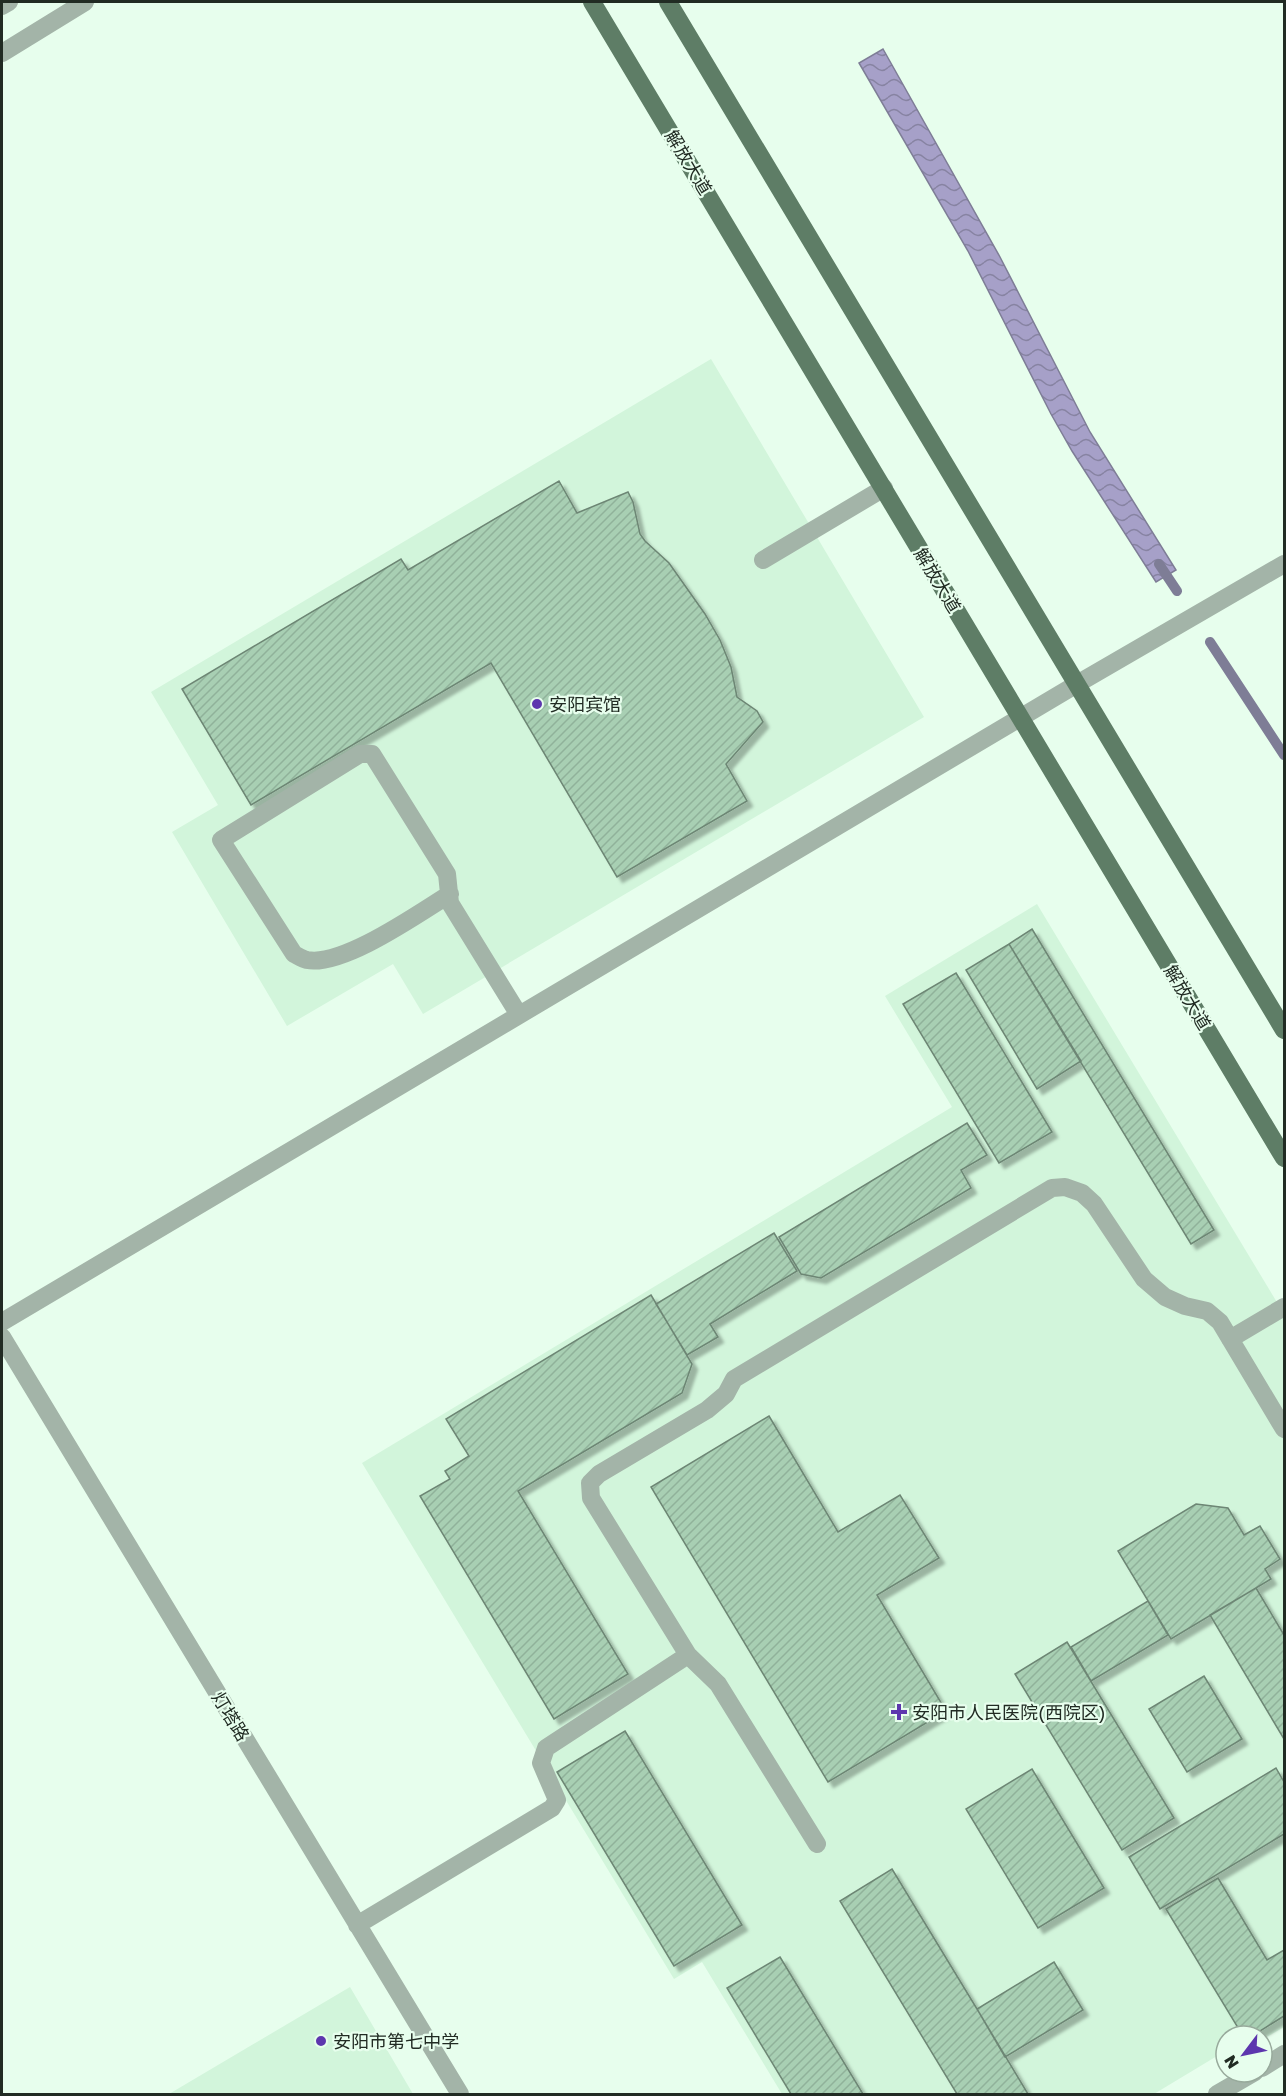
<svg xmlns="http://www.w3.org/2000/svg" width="1286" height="2096" viewBox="0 0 1286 2096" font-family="'Golos Text','Noto Sans SC',sans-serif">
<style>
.built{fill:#d2f5db}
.water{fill:url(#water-waves);stroke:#7e7d96;stroke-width:1.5}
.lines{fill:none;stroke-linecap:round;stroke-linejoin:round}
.stream{stroke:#7e7d96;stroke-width:10}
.building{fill:url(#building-hatch);stroke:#6d8674;stroke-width:1.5;filter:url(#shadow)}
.minor{stroke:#a3b4a8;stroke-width:18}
.major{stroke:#5e7d66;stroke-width:18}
.poi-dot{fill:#5d36ae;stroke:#e7feed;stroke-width:2}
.labels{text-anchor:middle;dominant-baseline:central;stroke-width:4.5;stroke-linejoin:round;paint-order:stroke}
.street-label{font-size:18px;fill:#212b23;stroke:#e7feed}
.poi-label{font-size:18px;fill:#212b23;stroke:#e7feed;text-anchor:start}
</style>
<defs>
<pattern id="water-waves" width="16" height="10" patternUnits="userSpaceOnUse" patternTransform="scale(1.5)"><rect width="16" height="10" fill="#a6a0c8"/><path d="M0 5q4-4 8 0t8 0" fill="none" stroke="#8783a2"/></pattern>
<pattern id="building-hatch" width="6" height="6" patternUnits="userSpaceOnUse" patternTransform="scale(1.5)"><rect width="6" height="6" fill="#a8cfb3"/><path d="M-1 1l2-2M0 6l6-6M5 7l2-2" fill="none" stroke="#90b29a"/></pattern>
<filter id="shadow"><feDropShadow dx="5.5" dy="5.5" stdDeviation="1.5" flood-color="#0004"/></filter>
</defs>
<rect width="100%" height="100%" fill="#e7feed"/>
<!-- built -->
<path class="built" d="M711,359L924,717L423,1014L393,964L287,1026L172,832L218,805L151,692Z
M1037,904L1284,1314V2027L1262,2040V2036H1226V2060L1222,2053L1154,2094H782L702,1962L674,1979L362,1463L952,1107L885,996Z
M350,1987L413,2094H169Z"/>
<!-- water -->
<path class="water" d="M883,49L1000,257L1090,432L1176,570L1156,582L1072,451L1051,414L968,251L859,63Z"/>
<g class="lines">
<!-- stream -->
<path class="stream" d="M1159,564L1177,591
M1210,642L1284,755"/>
</g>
<!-- building -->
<path class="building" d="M559,481L577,513L628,492L633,502L640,534L645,541L669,563L705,614L720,640L731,667L737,697L757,711L763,722L726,764L747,801L617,877L491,663L251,805L182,689L401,559L408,570Z
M1032,929L1214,1230L1191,1244L1009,944Z
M1009,944L1081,1061L1037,1089L966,970Z
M956,973L1052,1132L999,1163L903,1004Z
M967,1123L987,1155L961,1170L971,1188L821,1278L801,1274L779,1237Z
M774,1233L797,1271L710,1324L718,1337L687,1355L656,1304Z
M651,1295L692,1364L682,1393L518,1491L628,1674L554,1719L420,1496L450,1479L445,1471L469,1456L446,1419Z
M769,1416L838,1532L900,1495L939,1558L877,1595L946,1711L828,1782L651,1487Z
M1196,1504L1228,1508L1244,1535L1260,1526L1280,1559L1265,1569L1271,1579L1171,1639L1118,1551Z
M1256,1588L1284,1635V1739L1210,1615Z
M1148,1601L1168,1635L1091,1681L1071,1647Z
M1067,1642L1174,1818L1122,1850L1015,1674Z
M1204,1676L1242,1739L1187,1772L1149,1709Z
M625,1731L742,1925L674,1966L557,1772Z
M1276,1768L1284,1782V1834L1160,1909L1129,1857Z
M1032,1769L1104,1888L1038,1928L966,1809Z
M892,1869L977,2009L1028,2094H957L840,1901Z
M1218,1878L1267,1960L1284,1950V2016L1252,2036H1243L1166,1909Z
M780,1957L863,2094H791L727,1988Z
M1054,1962L1083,2010L1005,2057L977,2009Z"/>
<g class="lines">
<!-- minor -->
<path class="minor" d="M2,6L9,2
M2,53L85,2
M763,560L884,488
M450,894C419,913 343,967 307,960C303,959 298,956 294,954L221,840L360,754H372L447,874L450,903L519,1015
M2,1322L1077,684L1284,564
M2,1337L460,2094
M1230,1339L1284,1307
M817,1844L718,1684L688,1655L591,1498L590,1483L599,1474L707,1410L726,1394L734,1379L1052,1188L1065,1187L1082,1193L1094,1204L1144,1279L1165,1297L1185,1306L1207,1311L1220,1322L1284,1429
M357,1925L552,1808L557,1800L541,1763L546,1748L688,1655
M1262,2068L1284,2054
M1217,2094L1255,2072"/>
<!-- major -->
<path class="major" d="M592,2L1284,1158
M668,2L1284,1030"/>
</g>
<!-- markers -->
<g class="poi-dot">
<circle cx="537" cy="704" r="6"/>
<path d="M896 1703h6v6h6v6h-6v6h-6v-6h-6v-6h6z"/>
<circle cx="321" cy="2041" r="6"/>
</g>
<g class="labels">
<!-- street labels -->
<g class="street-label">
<text transform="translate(689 162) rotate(59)">解放大道</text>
<text transform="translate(938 580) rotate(59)">解放大道</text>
<text transform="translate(1188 997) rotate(59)">解放大道</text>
<text transform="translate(231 1716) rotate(59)">灯塔路</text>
</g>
<!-- poi labels -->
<g class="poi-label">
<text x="549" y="704">安阳宾馆</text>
<text x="912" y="1712">安阳市人民医院(西院区)</text>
<text x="333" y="2041">安阳市第七中学</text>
</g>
</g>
<!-- border -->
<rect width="1286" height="2096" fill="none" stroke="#212b23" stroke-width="6"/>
<!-- north arrow -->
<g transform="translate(1244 2054) rotate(238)"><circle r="28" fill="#e7feed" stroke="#98aa9c" stroke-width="1.5"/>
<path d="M0-4.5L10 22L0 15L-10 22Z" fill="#5d36ae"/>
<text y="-9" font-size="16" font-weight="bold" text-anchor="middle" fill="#212b23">N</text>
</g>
</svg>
